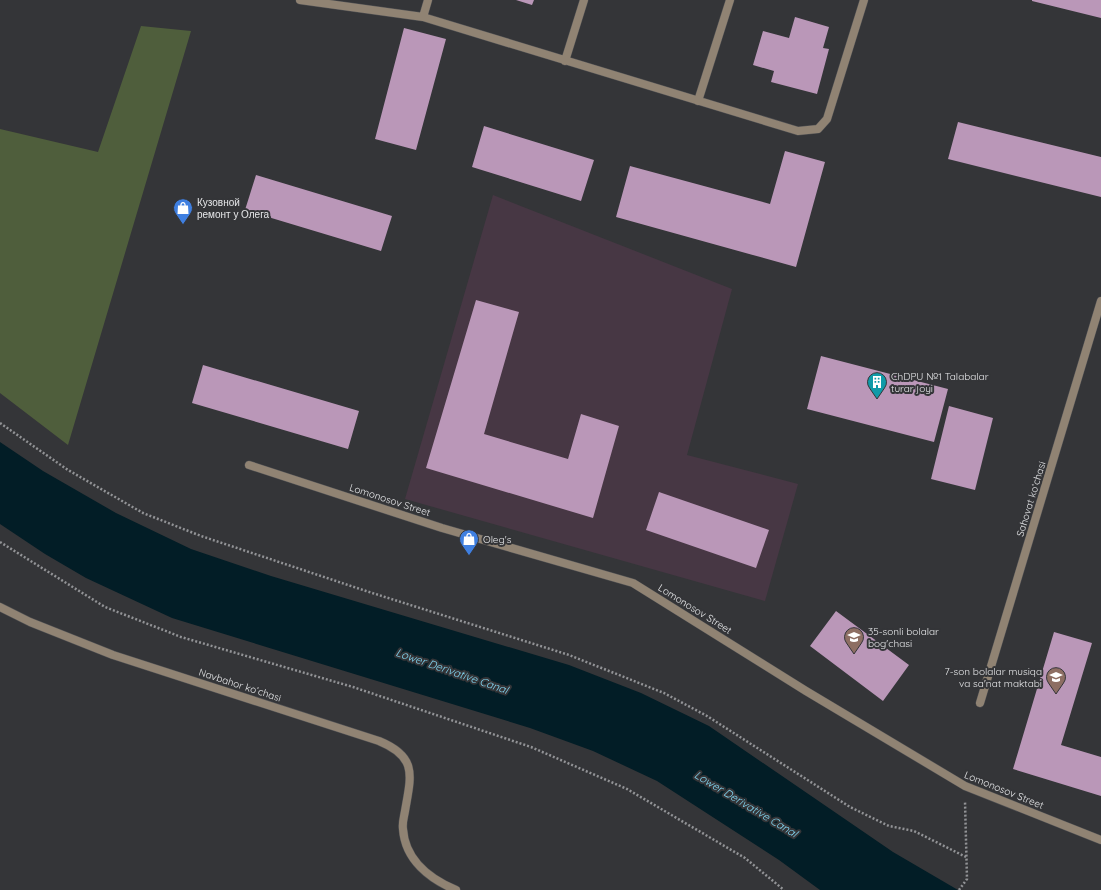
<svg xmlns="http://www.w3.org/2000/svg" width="1101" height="890" viewBox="0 0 1101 890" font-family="Quicksand,sans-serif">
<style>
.education{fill:#473744}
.green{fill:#4f5e3c}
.water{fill:#021d26}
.building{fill:#ba97b8}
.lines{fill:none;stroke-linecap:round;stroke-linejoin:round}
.service-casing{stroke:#505154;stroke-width:9}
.minor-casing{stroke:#505154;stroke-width:9}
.path{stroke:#929396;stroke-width:2.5;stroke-dasharray:2 2;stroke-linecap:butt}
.service{stroke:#908373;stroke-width:8}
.minor{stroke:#908373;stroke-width:8}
.labels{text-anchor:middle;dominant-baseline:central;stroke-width:4;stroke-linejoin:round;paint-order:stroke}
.poi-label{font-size:10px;fill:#e5e6e8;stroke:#343538;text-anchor:start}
.street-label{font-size:10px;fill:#e5e6e8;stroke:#343538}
.water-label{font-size:11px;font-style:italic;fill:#83d9f5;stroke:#343538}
</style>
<rect width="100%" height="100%" fill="#343538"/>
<!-- education -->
<path class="education" d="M493,195L732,289L687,455L798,484L765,601L405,499Z"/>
<!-- green -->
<path class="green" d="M141,26L191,31L68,445L0,393V129L98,152Z"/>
<!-- water -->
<path class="water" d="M0,442L43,471L116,513L191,549L271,576L569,665L641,693L709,726L893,852L958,890H820L779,860L657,781L593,751L530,728L172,618L86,578L45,554L0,524Z"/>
<!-- building -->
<path class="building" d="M516,0H534L532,5Z
M1032,0H1101V18L1032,1Z
M795,17L829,27L823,48L829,49L817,94L771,82L774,71L753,65L763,31L789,38Z
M404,28L446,39L416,150L375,139Z
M958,122L1101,157V197L948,159Z
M484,126L594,160L581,201L472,167Z
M785,151L825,162L796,267L616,217L630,166L770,204Z
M256,175L392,216L381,251L245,210Z
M476,300L519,312L484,434L568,459L581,414L619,426L593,518L426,468Z
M821,356L948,389L934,442L807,409Z
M203,365L359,411L348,449L192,403Z
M949,406L993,418L975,490L931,479Z
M659,492L769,530L756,568L646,530Z
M836,611L909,665L883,701L810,646Z
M1054,632L1092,643L1061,745L1101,757V796L1013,769Z"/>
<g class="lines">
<defs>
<path id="service" d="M300,0L423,17L798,131L818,129L827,119L864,0
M423,17L428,0
M565,61L584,0
M698,101L730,0"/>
<path id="minor" d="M249,465L442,528L633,583L806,691L965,786L1101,840
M0,607L30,622L113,655L379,741C418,757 411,776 405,811C404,817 402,823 403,829C405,860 430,879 456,890
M980,703L1101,301"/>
</defs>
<!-- service casing -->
<use href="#service" class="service-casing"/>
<!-- minor casing -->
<use href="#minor" class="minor-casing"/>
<!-- path -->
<path class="path" d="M0,423L68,470L143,513L201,536L366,591L569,655L664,693L707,716L850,807L889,826L914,831L966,857
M0,542L105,607L181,637L353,687L531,747L627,789L745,858L784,890
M959,890L967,879L965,801"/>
<!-- service -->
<use href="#service" class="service"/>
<!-- minor -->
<use href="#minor" class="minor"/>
</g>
<!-- icons -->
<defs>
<symbol id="shop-pin" viewBox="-11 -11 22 30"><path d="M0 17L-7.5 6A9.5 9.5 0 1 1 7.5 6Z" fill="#3f7fe0" stroke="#343538"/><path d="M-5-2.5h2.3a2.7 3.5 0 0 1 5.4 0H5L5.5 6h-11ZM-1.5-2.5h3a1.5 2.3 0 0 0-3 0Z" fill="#fff"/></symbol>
<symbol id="building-pin" viewBox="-11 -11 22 30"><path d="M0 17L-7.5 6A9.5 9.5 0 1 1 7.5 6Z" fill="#0f9aa8" stroke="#343538"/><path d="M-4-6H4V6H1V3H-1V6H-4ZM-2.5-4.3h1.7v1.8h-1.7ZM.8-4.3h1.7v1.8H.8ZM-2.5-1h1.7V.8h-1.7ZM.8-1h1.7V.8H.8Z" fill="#fff"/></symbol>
<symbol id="school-pin" viewBox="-11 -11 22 30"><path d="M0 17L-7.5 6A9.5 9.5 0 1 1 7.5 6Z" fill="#8d6e63" stroke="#343538"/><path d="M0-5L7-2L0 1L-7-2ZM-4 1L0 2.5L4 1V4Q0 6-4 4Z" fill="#fff"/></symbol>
</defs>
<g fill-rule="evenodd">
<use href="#shop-pin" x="172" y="197" width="22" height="30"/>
<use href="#building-pin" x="866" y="371" width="22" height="30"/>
<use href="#shop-pin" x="458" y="528" width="22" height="30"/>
<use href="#school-pin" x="843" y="626" width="22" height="30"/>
<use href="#school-pin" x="1045" y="666" width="22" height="30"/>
</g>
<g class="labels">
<!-- poi labels -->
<g class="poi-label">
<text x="197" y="202">Кузовной<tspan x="197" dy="12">ремонт у Олега</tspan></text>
<text x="891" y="376">ChDPU №1 Talabalar<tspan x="891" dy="12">turar joyi</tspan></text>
<text x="483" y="539">Oleg's</text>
<text x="868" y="631">35-sonli bolalar<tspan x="868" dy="12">bog'chasi</tspan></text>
<text x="1042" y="671" text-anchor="end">7-son bolalar musiqa<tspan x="1042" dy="12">va sa'nat maktabi</tspan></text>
</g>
<!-- street labels -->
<g class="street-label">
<text transform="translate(1031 499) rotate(-73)">Sahovat ko‘chasi</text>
<text transform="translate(390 500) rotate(18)">Lomonosov Street</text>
<text transform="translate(695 609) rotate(32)">Lomonosov Street</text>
<text transform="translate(240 685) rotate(18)">Navbahor ko‘chasi</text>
<text transform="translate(1004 790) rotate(22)">Lomonosov Street</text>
</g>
<!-- water labels -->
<g class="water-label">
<text transform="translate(452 671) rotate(19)">Lower Derivative Canal</text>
<text transform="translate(746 804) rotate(31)">Lower Derivative Canal</text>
</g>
</g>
</svg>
